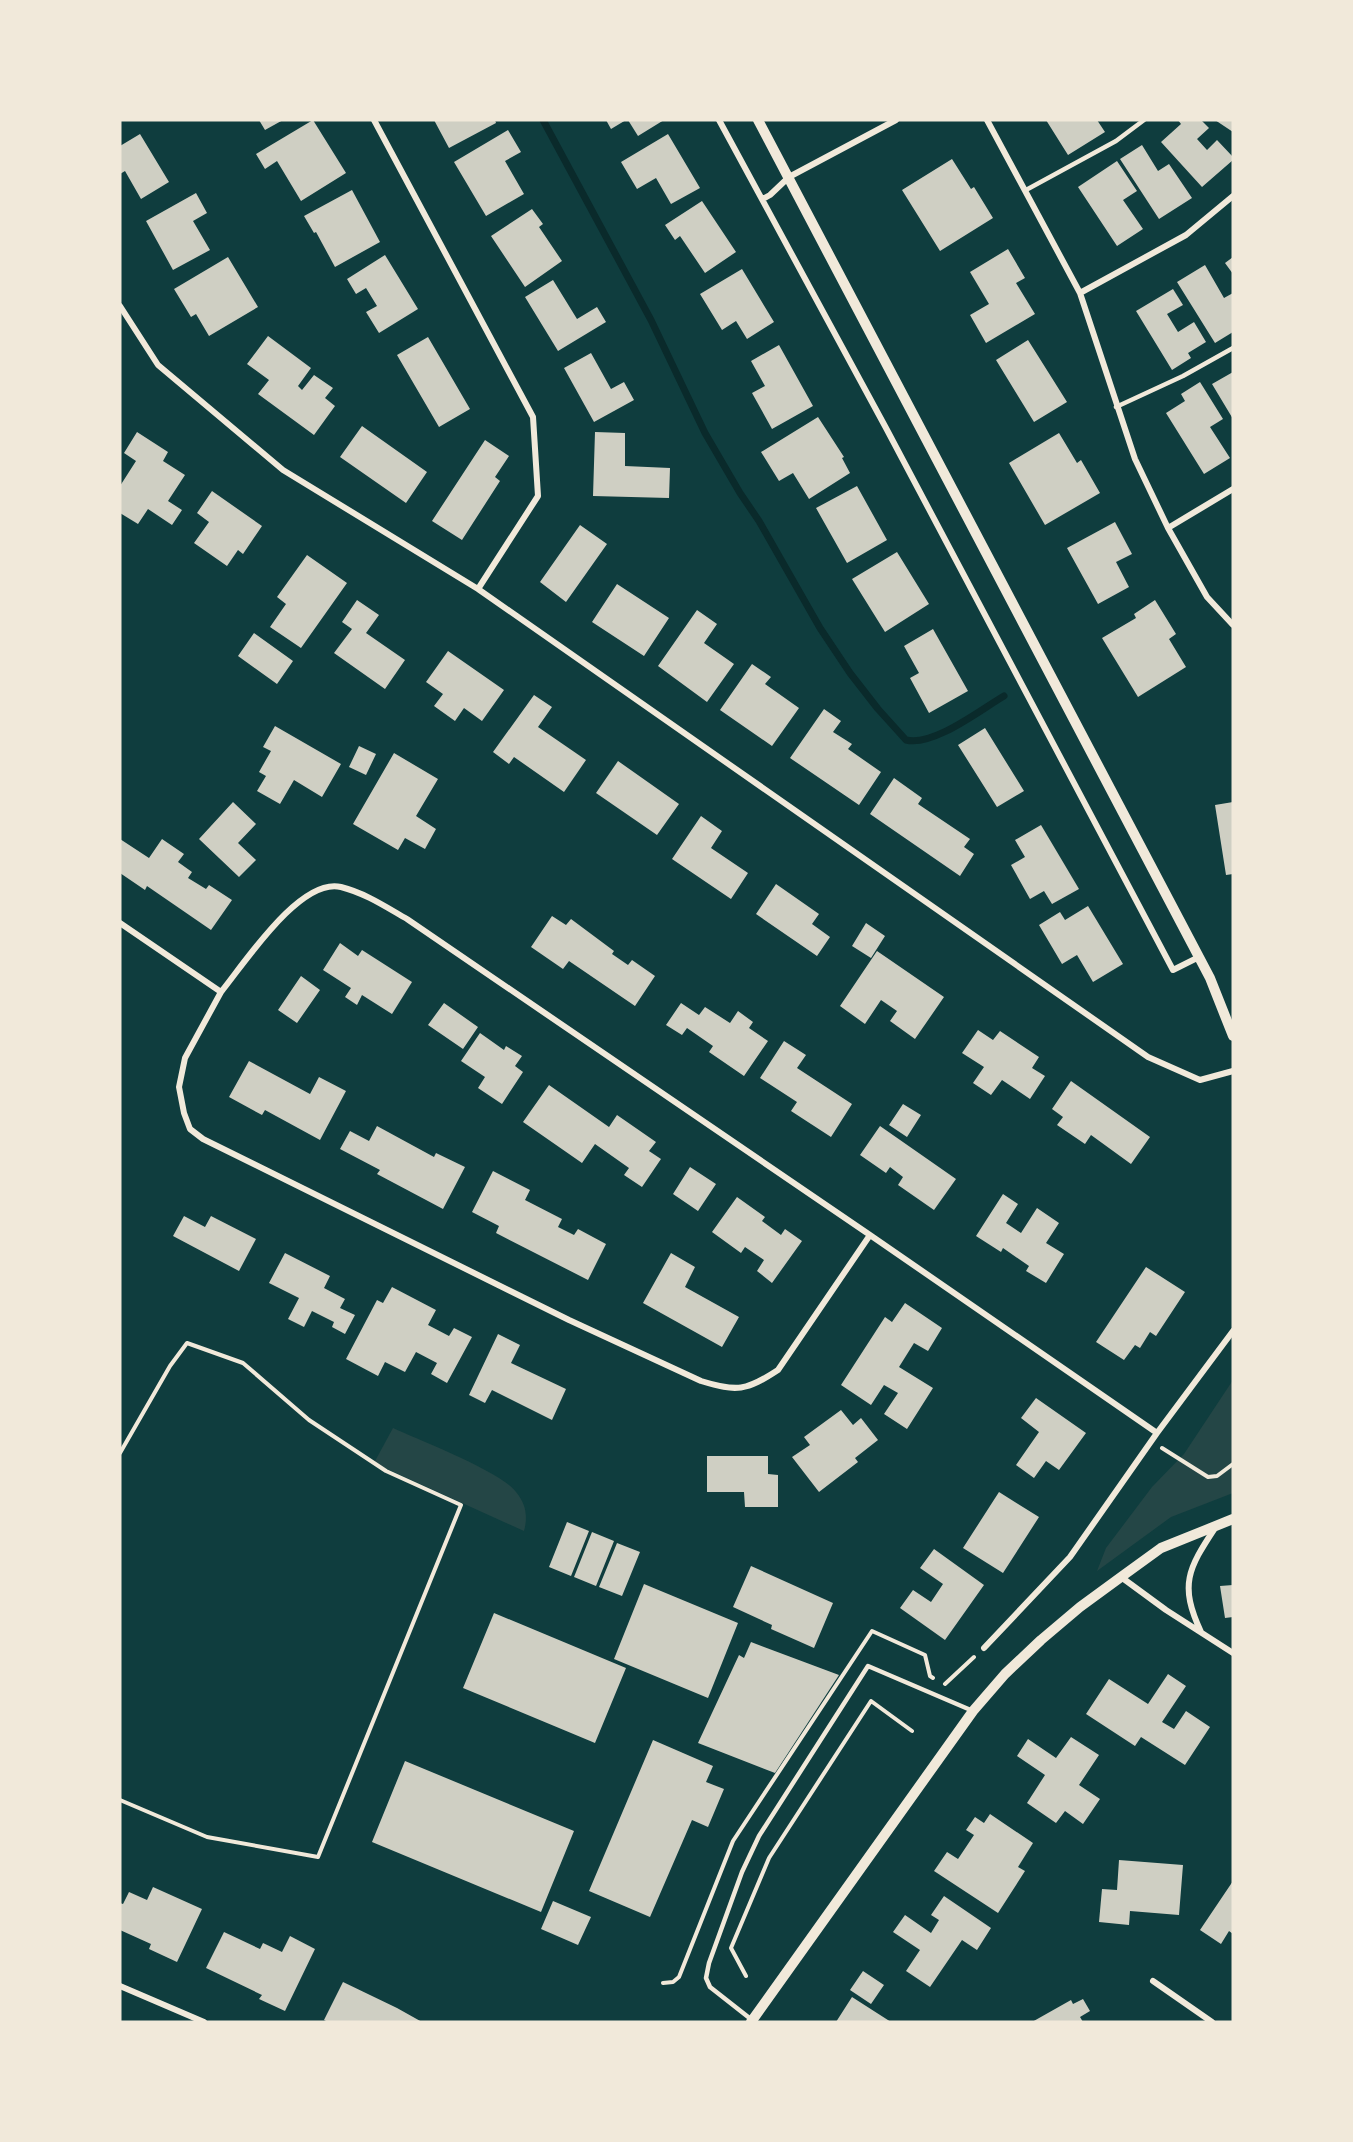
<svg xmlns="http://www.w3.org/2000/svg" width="1353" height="2142" viewBox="0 0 1353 2142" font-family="'Varela Round',sans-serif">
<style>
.green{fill:#244646}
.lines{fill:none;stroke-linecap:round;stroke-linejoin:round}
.stream{stroke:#0a2a2b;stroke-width:7}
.building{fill:#cfcfc3}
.path{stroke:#f1e9da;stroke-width:4}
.service{stroke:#f1e9da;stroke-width:4.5}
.minor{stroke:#f1e9da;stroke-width:6}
.tertiary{stroke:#f1e9da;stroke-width:10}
</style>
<rect width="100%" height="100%" fill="#0f3d3e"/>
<!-- green -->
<path class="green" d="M1233,1380V1493L1171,1517L1097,1571L1106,1548L1152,1487L1184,1454Z
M393,1428C419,1440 502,1472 516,1492C526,1504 528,1516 524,1531L374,1463Z"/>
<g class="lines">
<!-- stream -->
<path class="stream" d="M543,120L651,320L705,433L740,493L759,521L820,628L850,673L878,709L906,740C933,747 980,710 1004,696"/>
</g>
<!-- building -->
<path class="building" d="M259,120H283L265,130Z
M313,120L346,173L301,201L277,161L265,169L256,154Z
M434,120H495L496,123L449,148Z
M606,120H626L611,129Z
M628,120H664L638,136Z
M1046,120H1097L1105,132L1068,155Z
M1178,120H1201L1209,128L1197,139L1207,150L1217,140L1233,157V160L1202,187L1161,142L1181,124Z
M1215,120H1233V132Z
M508,130L521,152L505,161L524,194L486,216L454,162Z
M140,134L169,182L141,199L125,171L120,174V146Z
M668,134L700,188L671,204L656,178L637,189L621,162Z
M1142,145L1158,171L1169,164L1192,198L1159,219L1120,159Z
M952,159L971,189L974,187L993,218L940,251L902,190Z
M1117,161L1137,191L1123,200L1143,229L1117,246L1078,187Z
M352,190L380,242L335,267L316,232L314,233L304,216Z
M196,193L207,213L193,221L210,250L173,270L146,221Z
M702,201L736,252L705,273L680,236L675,240L665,225Z
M532,209L543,224L539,227L562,261L525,287L491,236Z
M1008,249L1025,278L1016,283L1035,314L986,343L970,315L989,304L970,272Z
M385,255L418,309L379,333L366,312L377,306L366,288L356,294L347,279Z
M228,257L258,307L209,336L196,314L191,317L174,289Z
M1233,257V274L1225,263Z
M1205,265L1224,298L1233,293V332L1215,343L1177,282Z
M742,269L774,322L747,339L736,321L722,330L700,294Z
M553,280L577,319L597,307L606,322L558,351L525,297Z
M1173,289L1183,305L1167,314L1178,332L1194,322L1206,342L1188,353L1191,358L1172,370L1136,311Z
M268,336L311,368L298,386L302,390L314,375L333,388L325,398L335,406L314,435L258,394L269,380L247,364Z
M428,337L470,409L439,427L397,355Z
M1028,340L1067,402L1034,422L996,360Z
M779,345L813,406L772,429L752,393L765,386L751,361Z
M591,353L611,389L624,382L634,400L594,422L564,368Z
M1233,372V419L1212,384Z
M1200,382L1223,419L1210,427L1230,458L1204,474L1166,413L1185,401L1181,394Z
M818,417L844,457L842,458L850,473L809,499L793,473L779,481L761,452Z
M362,426L427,472L406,503L340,457Z
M137,432L168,452L163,461L185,475L168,501L182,510L172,525L148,509L138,524L120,513V486L136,461L124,453Z
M595,432L625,433V466L670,468L669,498L593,496Z
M1059,433L1077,463L1081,460L1100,493L1045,525L1009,463Z
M485,440L509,456L495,477L500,481L462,540L432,521Z
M857,486L887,540L847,563L816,508Z
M212,491L262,526L243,554L238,550L227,566L194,543L209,522L197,513Z
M1115,522L1132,554L1116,562L1129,587L1098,604L1067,548Z
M580,525L607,544L566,602L540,582Z
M897,552L929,604L885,632L852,579Z
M307,555L347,583L301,648L270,627L286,604L277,597Z
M617,584L669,618L644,656L592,622Z
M357,600L379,615L366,633L405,660L385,689L334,653L352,629L342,622Z
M1155,600L1176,634L1169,639L1186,667L1138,697L1102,638L1136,618L1134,614Z
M697,610L717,624L704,643L734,664L707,702L658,666Z
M933,629L968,691L929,713L910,678L919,673L904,646Z
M254,633L293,661L277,684L238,656Z
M448,651L504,690L482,721L464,708L455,721L434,706L443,694L426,682Z
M752,664L771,677L765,684L799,708L772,746L720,710Z
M534,695L552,707L538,727L586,760L564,792L514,757L509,764L493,752Z
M824,709L841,721L833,732L852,744L848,749L881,772L859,805L790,758Z
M275,726L341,764L322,797L294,780L280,804L257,791L266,776L259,772L271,751L263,747Z
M985,728L1024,791L997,807L958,745Z
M359,746L376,754L366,775L349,767Z
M394,753L438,779L416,816L436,829L425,849L405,838L398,850L353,824Z
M618,761L679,804L657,835L596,793Z
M894,778L922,798L918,804L970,839L964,847L974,854L960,876L870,814Z
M233,802L256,824L238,843L256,860L239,877L199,839Z
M1233,802V874L1226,875L1215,805Z
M701,816L722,831L711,848L748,873L731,899L672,859Z
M1041,825L1079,889L1052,904L1044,891L1030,899L1011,865L1025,857L1015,840Z
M120,839L149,858L162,839L184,854L178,862L192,872L188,878L206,889L209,885L232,900L211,930L147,886L145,890L120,873Z
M776,884L819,914L812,924L830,937L817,956L756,914Z
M1088,906L1123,964L1093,982L1077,955L1062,964L1039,925L1060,912L1065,920Z
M552,916L566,925L571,919L614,951L612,954L628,965L632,960L655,976L635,1006L569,961L563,969L531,947Z
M866,923L885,936L871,958L852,946Z
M340,943L358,956L362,950L412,982L392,1014L362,995L357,1005L345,997L351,988L323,970Z
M877,951L944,997L915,1039L890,1021L897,1011L881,1000L865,1024L840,1006Z
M301,976L320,990L297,1023L278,1010Z
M444,1003L478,1027L463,1049L428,1025Z
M681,1003L699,1015L705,1007L730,1023L738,1011L753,1022L749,1028L768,1041L744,1076L709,1052L713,1046L687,1028L682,1035L666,1025Z
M978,1030L993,1040L1000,1031L1039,1057L1032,1068L1045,1076L1030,1099L1002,1080L991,1095L973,1083L984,1067L962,1053Z
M480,1033L504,1050L506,1046L522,1056L515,1066L523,1072L502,1104L478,1088L485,1077L461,1061Z
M784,1041L806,1055L797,1068L852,1104L831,1137L791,1111L797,1102L760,1078Z
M249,1061L310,1094L319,1077L346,1091L320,1140L265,1110L262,1115L229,1097Z
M1071,1081L1150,1137L1131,1164L1091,1135L1085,1144L1057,1125L1063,1117L1052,1109Z
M549,1085L609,1127L617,1115L656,1142L649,1151L661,1159L642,1187L624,1175L629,1168L595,1144L582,1163L523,1122Z
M903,1104L921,1115L907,1137L889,1125Z
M377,1126L434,1157L436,1153L465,1167L443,1209L377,1174L380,1170L340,1149L350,1131L369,1141Z
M880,1126L956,1179L934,1210L898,1185L903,1177L890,1167L886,1173L860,1155Z
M690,1167L716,1184L698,1211L673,1194Z
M493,1171L530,1190L525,1200L562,1219L558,1227L574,1235L578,1229L606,1244L588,1280L496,1233L499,1226L472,1212Z
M1003,1194L1018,1204L1006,1223L1021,1233L1037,1208L1059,1223L1046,1243L1064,1254L1046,1283L1026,1271L1029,1266L1003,1248L1001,1252L976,1236Z
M737,1197L765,1217L762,1221L781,1235L785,1229L802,1241L772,1283L757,1271L764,1260L745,1247L741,1253L712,1232Z
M184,1216L205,1227L211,1216L256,1239L239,1271L173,1236Z
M285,1253L330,1276L324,1288L345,1299L340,1308L355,1315L345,1334L332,1327L334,1322L312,1311L304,1327L288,1319L299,1298L269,1283Z
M671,1253L695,1267L685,1287L739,1317L722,1347L643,1303Z
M1146,1267L1185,1292L1156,1336L1150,1332L1140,1348L1135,1345L1124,1360L1096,1342Z
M392,1287L436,1310L428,1325L449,1336L454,1328L472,1337L447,1383L431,1374L437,1363L416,1352L405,1372L385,1362L378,1376L346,1359L377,1300L383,1303Z
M905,1303L942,1328L928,1351L914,1343L899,1367L933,1388L907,1429L884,1414L898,1393L884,1385L871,1405L841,1385L885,1317L892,1322Z
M498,1334L520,1345L511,1363L566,1389L552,1420L492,1390L485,1403L469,1395Z
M1036,1398L1086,1433L1059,1470L1046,1461L1034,1478L1016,1465L1039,1432L1021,1418Z
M841,1410L853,1425L861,1418L878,1440L855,1458L858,1462L819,1492L792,1457L810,1445L804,1437Z
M707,1456H768V1474L778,1475V1507H745L744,1492H707Z
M999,1492L1039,1517L1003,1573L963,1548Z
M567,1522L589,1531L571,1576L549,1567Z
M592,1532L614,1541L596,1586L574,1577Z
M617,1543L640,1552L622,1596L599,1587Z
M934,1549L984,1585L945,1640L900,1608L913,1590L931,1602L943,1584L920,1568Z
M751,1566L833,1603L814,1648L771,1629L772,1625L733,1607Z
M644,1584L738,1623L708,1698L614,1659Z
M1233,1585V1617L1225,1618L1220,1586Z
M494,1613L626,1668L595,1743L463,1688Z
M751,1642L839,1675L775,1773L698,1743L739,1655L744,1658Z
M1168,1674L1186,1686L1162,1722L1174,1729L1186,1711L1210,1727L1185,1765L1141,1737L1135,1746L1086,1714L1109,1679L1148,1704Z
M1071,1737L1099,1755L1079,1785L1100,1799L1083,1824L1065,1811L1056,1823L1027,1803L1045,1775L1017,1756L1028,1739L1056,1758Z
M653,1740L713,1766L706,1782L724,1789L708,1827L692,1820L650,1917L589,1891Z
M405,1761L574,1831L541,1912L372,1842Z
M990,1814L1033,1843L1018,1867L1025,1871L998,1913L934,1871L947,1852L958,1859L974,1835L966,1830L975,1817L984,1823Z
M1119,1860L1183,1865L1179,1915L1130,1911L1129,1925L1099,1922L1102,1889L1117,1890Z
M1233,1881V1934L1229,1931L1221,1944L1200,1930Z
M153,1887L202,1909L177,1962L149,1949L151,1944L120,1930V1903L123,1904L129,1892L147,1900Z
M944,1896L991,1928L977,1950L962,1940L930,1987L906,1971L920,1950L893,1932L905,1915L931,1933L939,1920L931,1915Z
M553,1901L591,1917L578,1945L541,1929Z
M224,1932L260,1949L263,1943L282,1952L290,1936L315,1949L285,2011L259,1999L262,1995L206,1968Z
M863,1971L884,1985L871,2004L850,1990Z
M343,1982L397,2008L422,2022H328L324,2020Z
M852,1997L891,2022H836Z
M1083,1999L1090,2011L1080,2017L1083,2022H1032L1071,2000L1073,2004Z"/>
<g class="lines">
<!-- path -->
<path class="path" d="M1162,1448L1208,1477L1217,1476L1233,1464
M120,1453L170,1366L187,1343L243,1363L309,1420L386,1471L461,1505L318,1857L207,1837L120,1800
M945,1684L974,1657
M746,1976L731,1948L769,1858L871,1701L912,1731
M663,1983L673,1982L679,1977L733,1841L872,1631L925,1655L930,1676L933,1678"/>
<!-- service -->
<path class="service" d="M1026,190L1116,141L1144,120
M1116,407L1183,376L1233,348
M752,2020L710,1987L706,1978L709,1963L742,1872L759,1836L868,1666L973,1711"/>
<!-- minor -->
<path class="minor" d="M374,120L533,417L538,496L478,589
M719,120L886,428L1173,970L1199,957
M987,120L1080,293L1135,459L1168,528L1207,597L1233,625
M763,199L770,195L789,177L896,120
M1080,293L1186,235L1233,196
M120,306L158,365L283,470L478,589L1148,1057L1200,1080L1233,1071
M1168,528L1233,489
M120,923L221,992C244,964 300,877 341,887C365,893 386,907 407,919L870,1235L1157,1433
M221,992L185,1058L179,1087L184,1113L190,1129L203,1139L569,1320L701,1381C737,1392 746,1391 778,1370L870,1235
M1121,1577L1166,1610L1233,1653
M1201,1632C1179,1585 1188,1569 1215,1528
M984,1648L1070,1557L1157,1433L1233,1331
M1153,1981L1212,2022
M120,1986L204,2022"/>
<!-- tertiary -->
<path class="tertiary" d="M758,120L1210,978L1233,1036
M751,2022L973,1711L1005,1674L1041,1640L1080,1607L1121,1577L1161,1548L1233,1519"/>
</g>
<!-- border -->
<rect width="1353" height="2142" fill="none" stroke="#f1e9da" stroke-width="243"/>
</svg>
